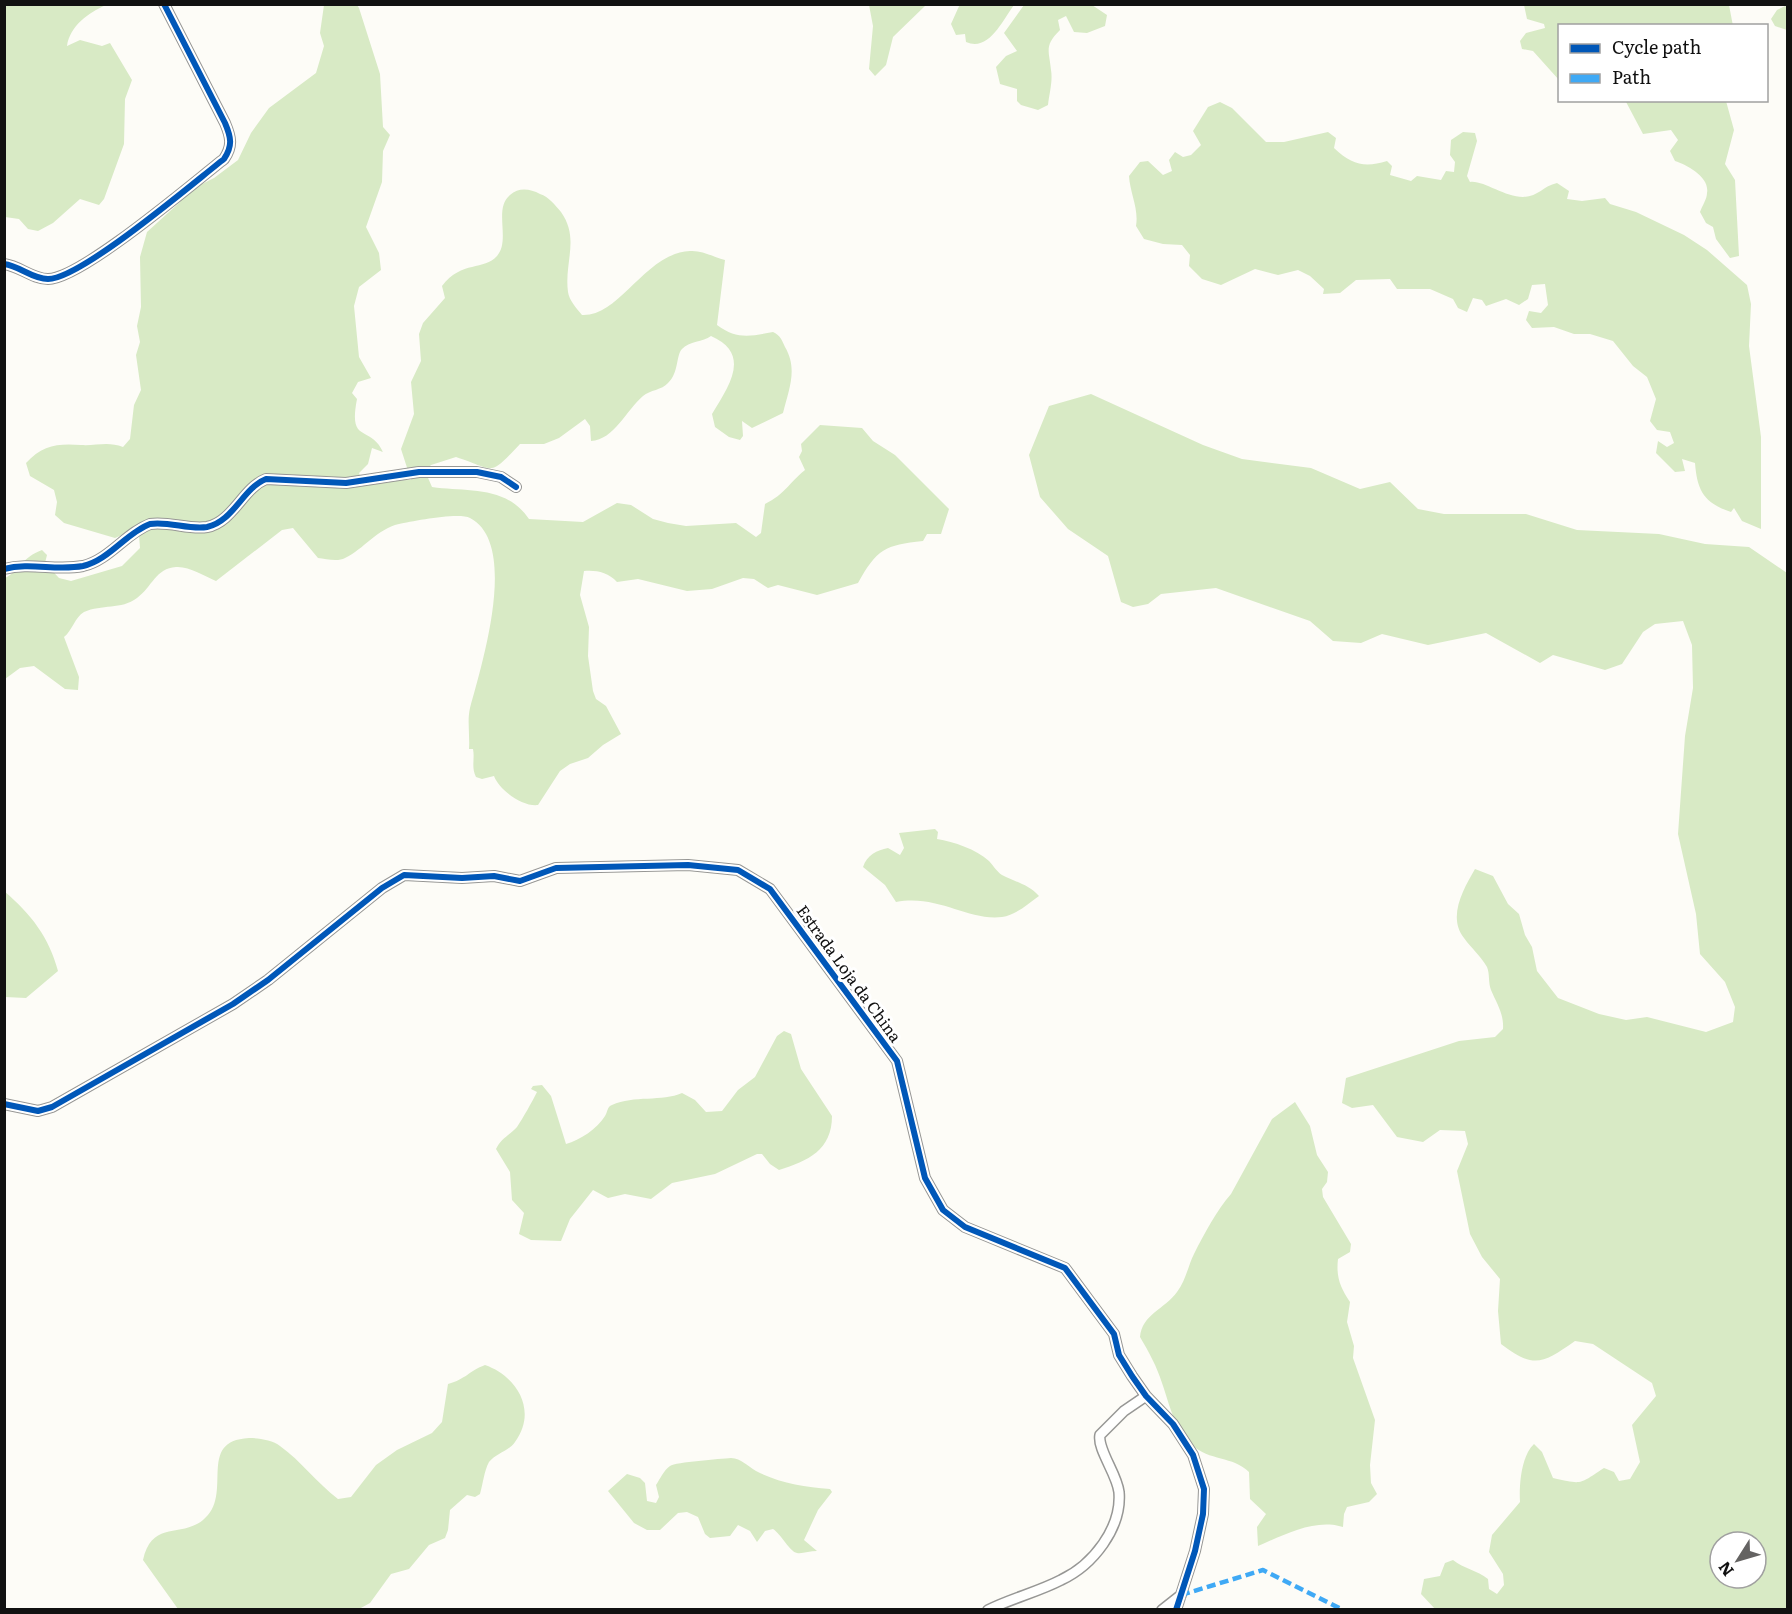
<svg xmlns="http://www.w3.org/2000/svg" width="1792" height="1614" viewBox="0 0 1792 1614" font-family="Literata,serif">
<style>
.forest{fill:#d8eac5;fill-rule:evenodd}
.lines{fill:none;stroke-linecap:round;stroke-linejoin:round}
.minor-casing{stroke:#979795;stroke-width:12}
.minor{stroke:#fffffe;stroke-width:9}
.quiet{stroke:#3fa9f5;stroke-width:4.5;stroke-dasharray:9 4.5;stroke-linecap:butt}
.cycleway-casing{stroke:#fff;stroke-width:10}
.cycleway{stroke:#0057b8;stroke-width:6}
.labels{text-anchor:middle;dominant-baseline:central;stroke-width:6;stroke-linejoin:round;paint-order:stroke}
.street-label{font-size:16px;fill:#111;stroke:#fff}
</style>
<rect width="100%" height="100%" fill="#fdfcf7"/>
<!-- forest -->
<path class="forest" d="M8,4L106,5C88,13 70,26 67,46L80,40L102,46L110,43L132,80L125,99L124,144L104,199L99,205L80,199L53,223L38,231L28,229L19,219L5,217L4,7Z
M960,4H1014V5C1002,21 989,52 966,42L965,34L956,35L951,24Z
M324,5H357L359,8L380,74L383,127L390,135L383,151L382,182L366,227L379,253L381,270L359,287L354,306L359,357L371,378L358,382L352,393L357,399C348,445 370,424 383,452L372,448L368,464L359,473L362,481L411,480L401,449L414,414L411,382L421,361L419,334L423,323L445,298L442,286C462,260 484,271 497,256C511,240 493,209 510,195C519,187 530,189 540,194C549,197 555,205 561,212C580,239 564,262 568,292C569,300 577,309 582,315C620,317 645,253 690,251C702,250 713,257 725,260L717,325C737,340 751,336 773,332C780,335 782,340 785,347C798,369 789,389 783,413L752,428L742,421L743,436L740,440L729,437L715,427L712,414C729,386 752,354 711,336C703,342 689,341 682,349C676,355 679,373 668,383C662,390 650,390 643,396C627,409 614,440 591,441L590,426L585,419L559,438L544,444H520C488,478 496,470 456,457L431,465L425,471L432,487C467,492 506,485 529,519L583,522L617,503L631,505L653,519L668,523L686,526L736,523L756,537L761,533L765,504C785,494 788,484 805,470L799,457L802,451L801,444L820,425L862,428L873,441L895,455L949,509L941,534H927L923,541C885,545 877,549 858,583L817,595L778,585L768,588L754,579L743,578L712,589L687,591L638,579L617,582C608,572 596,570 584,571L580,595L589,627L588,656L593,691L596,699L606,706L621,734L603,745L588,758L570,764L560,771L538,805C523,807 499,790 494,776L482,779L476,777C471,767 475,759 473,749H469C470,735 467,721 470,708C481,667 520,544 470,518C459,512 413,521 399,524C377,529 364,549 345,558C338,562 326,559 318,558L293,528L282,530L216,581C204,576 189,566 176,567C156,568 152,587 137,598C121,610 102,604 84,612C75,617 72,631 64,637L79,677L78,690L65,689L34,666L20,668L5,679V578C21,570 22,557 42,550L47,555L45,563L59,578L71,581L122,566L140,548L139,535L127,533L115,538L64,523L55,515L57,502L54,490L30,476L26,463C42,445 59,443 81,445C96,446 108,441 123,447L130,439L134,405L141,390L136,355L140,342L137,326L141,307L140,257L147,232L180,202L186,192L214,178L238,160L251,133L269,108L316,73L324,46L320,33Z
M869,5H926L893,37L886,65L875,76L869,69L873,26Z
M1024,5H1092L1107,15L1105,26L1087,33L1074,32L1066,16L1058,20L1060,30C1044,46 1049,50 1051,70C1053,81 1049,95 1048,105L1038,110L1021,105L1017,101V89L1000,84L996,67L1006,56L1017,51L1004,33Z
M1524,5H1729L1733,26H1560L1559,80L1533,51L1522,49L1520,41L1526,33L1545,28L1544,24L1527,19Z
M1785,6L1787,7V30L1775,26L1771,19L1777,10Z
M1625,100L1726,101L1734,130L1725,164L1735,180L1739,256L1730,258L1716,239L1713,227L1706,223L1700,212C1702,206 1707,199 1707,193C1710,177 1687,165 1675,161L1670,151L1678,140L1671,130L1643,134Z
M1220,102L1232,108L1266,142H1284L1328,132L1336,138L1334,148C1352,165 1365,168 1387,161L1392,166L1390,175L1411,181L1417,176L1441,180L1446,171L1454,172L1455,162L1450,155L1451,140L1463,132L1475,133L1477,141L1467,176L1470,182C1483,180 1504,197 1523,197C1538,197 1543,186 1557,183L1569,191L1567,199L1582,201L1605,198L1610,204L1636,212L1684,235L1707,250L1747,285L1751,304L1749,346L1761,437V529L1742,521L1734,508L1731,512C1703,503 1697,489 1695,463L1682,459L1685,471L1675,472L1656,453L1658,441L1667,447L1674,443L1670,432L1657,430L1650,421L1656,399L1647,377L1633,366L1613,341L1590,334H1574L1554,327L1532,328L1526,320L1529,311L1541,313L1548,305L1545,284L1532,285L1528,299L1519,305L1506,299L1486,306L1482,300L1473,298L1467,312L1458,308L1453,299L1430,289H1397L1390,279L1356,280L1340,293L1323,294L1324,289L1310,276L1298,270L1278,275L1255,269L1221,285L1202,279L1189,266L1190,255L1182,245L1163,244L1144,239L1136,226C1139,209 1130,193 1129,176L1140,162L1148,161L1163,175L1172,171L1169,160L1175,152L1183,157L1191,155L1201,145L1193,131L1208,107Z
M1091,394L1203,445L1242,459L1311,468L1360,489L1390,482L1418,509L1444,514H1526L1577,530L1659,534L1705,544L1749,547L1787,573V1609L1436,1610L1421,1594L1424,1579L1440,1576L1445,1563L1453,1560C1464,1569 1477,1570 1488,1579L1489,1589L1497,1594L1504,1585L1503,1574L1489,1552L1492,1535L1520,1502C1519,1486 1521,1456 1534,1444L1542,1452L1553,1478C1584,1485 1579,1484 1604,1468L1614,1472L1619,1481L1630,1479L1640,1462L1632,1425L1656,1396L1652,1383L1593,1344L1575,1341C1542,1364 1534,1369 1501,1344L1498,1311L1500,1279L1482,1257L1470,1234L1457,1171L1468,1144L1465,1131L1440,1130L1423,1142L1397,1137L1373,1105L1352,1108L1342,1103L1346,1078L1459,1041L1495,1037L1503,1029C1504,1014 1497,1004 1491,990C1488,982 1490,974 1487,967C1480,955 1472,949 1464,938C1447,917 1464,888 1475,869L1493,876L1508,904L1519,914L1525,935L1532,947L1537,971L1558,998L1599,1014L1626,1020L1647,1017L1706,1032L1733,1022L1735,1007L1725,982L1700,954L1696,914L1678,834L1685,736L1693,688L1692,645L1683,621L1655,624L1643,632L1622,664L1605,670L1553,655L1540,663L1486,633L1428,645L1382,634L1361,643L1333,641L1310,621L1216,588L1161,594L1148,604L1133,607L1121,602L1108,556L1068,529L1040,497L1029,455L1049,406ZM1720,1542H1756V1578H1720Z
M935,829L938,832L937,839C954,842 976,849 989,861C993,865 997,872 1002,875C1015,882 1028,884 1039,896C1028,904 1016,915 1002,917C967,921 938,894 896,902L885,885L863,867C867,855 877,850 888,848L900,855L904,848L899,833Z
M4,891C31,914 49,937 58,971L26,998L5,997Z
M784,1031L791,1034L801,1069L832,1116C832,1150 808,1161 779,1170L770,1164L762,1154H757L715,1174L672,1183L651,1199L625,1194L608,1198L593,1190L570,1219L561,1241L531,1240L519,1234L524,1213L512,1200L510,1172L496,1149C501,1138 510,1135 517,1127C523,1118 532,1102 537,1092L531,1089L533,1086L542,1085L551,1096L566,1144C580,1140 597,1129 605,1116C608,1111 607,1107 612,1105C634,1095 662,1102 682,1093L695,1100L706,1112L722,1111L738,1090L755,1077L777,1036Z
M1295,1102L1310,1126L1317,1155L1328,1172L1327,1182L1322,1189L1323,1197L1351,1244L1350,1252L1338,1259C1336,1277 1340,1287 1350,1302L1347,1322L1354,1346L1353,1358L1375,1420L1370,1465L1371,1483L1377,1494L1369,1502L1347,1507L1344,1514L1343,1527C1315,1518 1284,1535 1258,1546L1257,1527L1266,1514L1250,1499L1249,1472C1233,1456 1209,1461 1192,1445C1174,1428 1170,1406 1162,1383C1157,1367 1149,1352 1140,1337C1142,1314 1165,1309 1177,1292C1186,1280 1188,1266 1194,1254C1204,1234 1217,1210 1231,1194L1272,1119Z
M485,1365C517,1376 538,1411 515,1442C509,1451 496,1453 489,1462C484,1471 483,1484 480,1494L475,1497L467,1495L450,1510L448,1530L445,1538L429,1545L409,1569L391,1574L370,1603L359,1609H178L143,1560C152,1520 181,1538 203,1520C235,1495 195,1441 249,1438C258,1438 273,1440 280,1446C301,1461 317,1483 338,1499L351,1497L376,1465L397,1450L432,1433L442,1422L448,1384C466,1379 469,1371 485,1365Z
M731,1458C742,1459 746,1465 756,1471C779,1483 804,1487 830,1489L832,1492L818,1510L804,1540L817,1551C810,1551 802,1554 797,1553C790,1552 781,1534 773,1529L765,1531L757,1542L750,1531L738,1525L730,1536L710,1538L705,1534L698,1517L687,1512L678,1513L660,1530H647L634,1523L608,1491L627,1474L640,1478L645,1483L647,1501L656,1503L659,1497L656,1485C660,1479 664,1470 670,1466C676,1462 720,1459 731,1458Z"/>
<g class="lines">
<defs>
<path id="minor" d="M4,264C20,266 32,279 48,279C81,279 193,183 224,159C233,146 231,137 225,123L164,4
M4,569C30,562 56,571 83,566C109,560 126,533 150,524C169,521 189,530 207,527C233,522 243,488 266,479L346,483L419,472H477L501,477L516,487
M4,1104L38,1111L52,1107L233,1004L268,980L382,888L404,875L462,878L494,876L520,881L556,868L688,865L738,870L770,889L897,1061L925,1178L943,1210L965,1227L1065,1268L1114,1334L1119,1355L1132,1376L1146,1396L1173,1424L1193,1455L1204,1489L1203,1514L1195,1551L1176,1610
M988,1610C1012,1598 1038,1592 1061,1580C1093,1565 1122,1528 1119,1492C1117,1474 1097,1449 1100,1435L1124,1411L1146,1396
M1162,1610L1181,1595"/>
</defs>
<!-- minor casing -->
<use href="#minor" class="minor-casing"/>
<!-- minor -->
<use href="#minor" class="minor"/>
<!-- quiet -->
<path class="quiet" d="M1181,1595L1263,1570L1343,1610"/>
<defs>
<path id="cycleway" d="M4,264C20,266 32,279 48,279C81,279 193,183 224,159C233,146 231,137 225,123L164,4
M4,569C30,562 56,571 83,566C109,560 126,533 150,524C169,521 189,530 207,527C233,522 243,488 266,479L346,483L419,472H477L501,477L516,487
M4,1104L38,1111L52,1107L233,1004L268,980L382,888L404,875L462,878L494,876L520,881L556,868L688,865L738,870L770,889L897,1061L925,1178L943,1210L965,1227L1065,1268L1114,1334L1119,1355L1132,1376L1146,1396L1173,1424L1193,1455L1204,1489L1203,1514L1195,1551L1176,1610"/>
</defs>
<!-- cycleway casing -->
<use href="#cycleway" class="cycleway-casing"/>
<!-- cycleway -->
<use href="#cycleway" class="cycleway"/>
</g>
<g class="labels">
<!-- street labels -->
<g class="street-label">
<text transform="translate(850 973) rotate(54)">Estrada Loja da China</text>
</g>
</g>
<!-- border -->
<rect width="1792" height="1614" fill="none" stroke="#111111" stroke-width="12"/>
<!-- legend -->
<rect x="1558" y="24" width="210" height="78" fill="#ffffff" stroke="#a0a0a0" stroke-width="1.5"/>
<rect x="1570" y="44" width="30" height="9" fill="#0057b8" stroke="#a0a0a0" stroke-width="1.5"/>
<text x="1612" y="54" font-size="18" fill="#111111">Cycle path</text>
<rect x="1570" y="74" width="30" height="9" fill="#3fa9f5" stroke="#a0a0a0" stroke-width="1.5"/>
<text x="1612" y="84" font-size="18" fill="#111111">Path</text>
<!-- north arrow -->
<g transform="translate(1738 1560) rotate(233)"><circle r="28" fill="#ffffff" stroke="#a0a0a0" stroke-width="1.5"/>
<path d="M0-4.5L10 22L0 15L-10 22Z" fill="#646362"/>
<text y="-9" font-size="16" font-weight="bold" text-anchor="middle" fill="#111111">N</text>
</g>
</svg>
